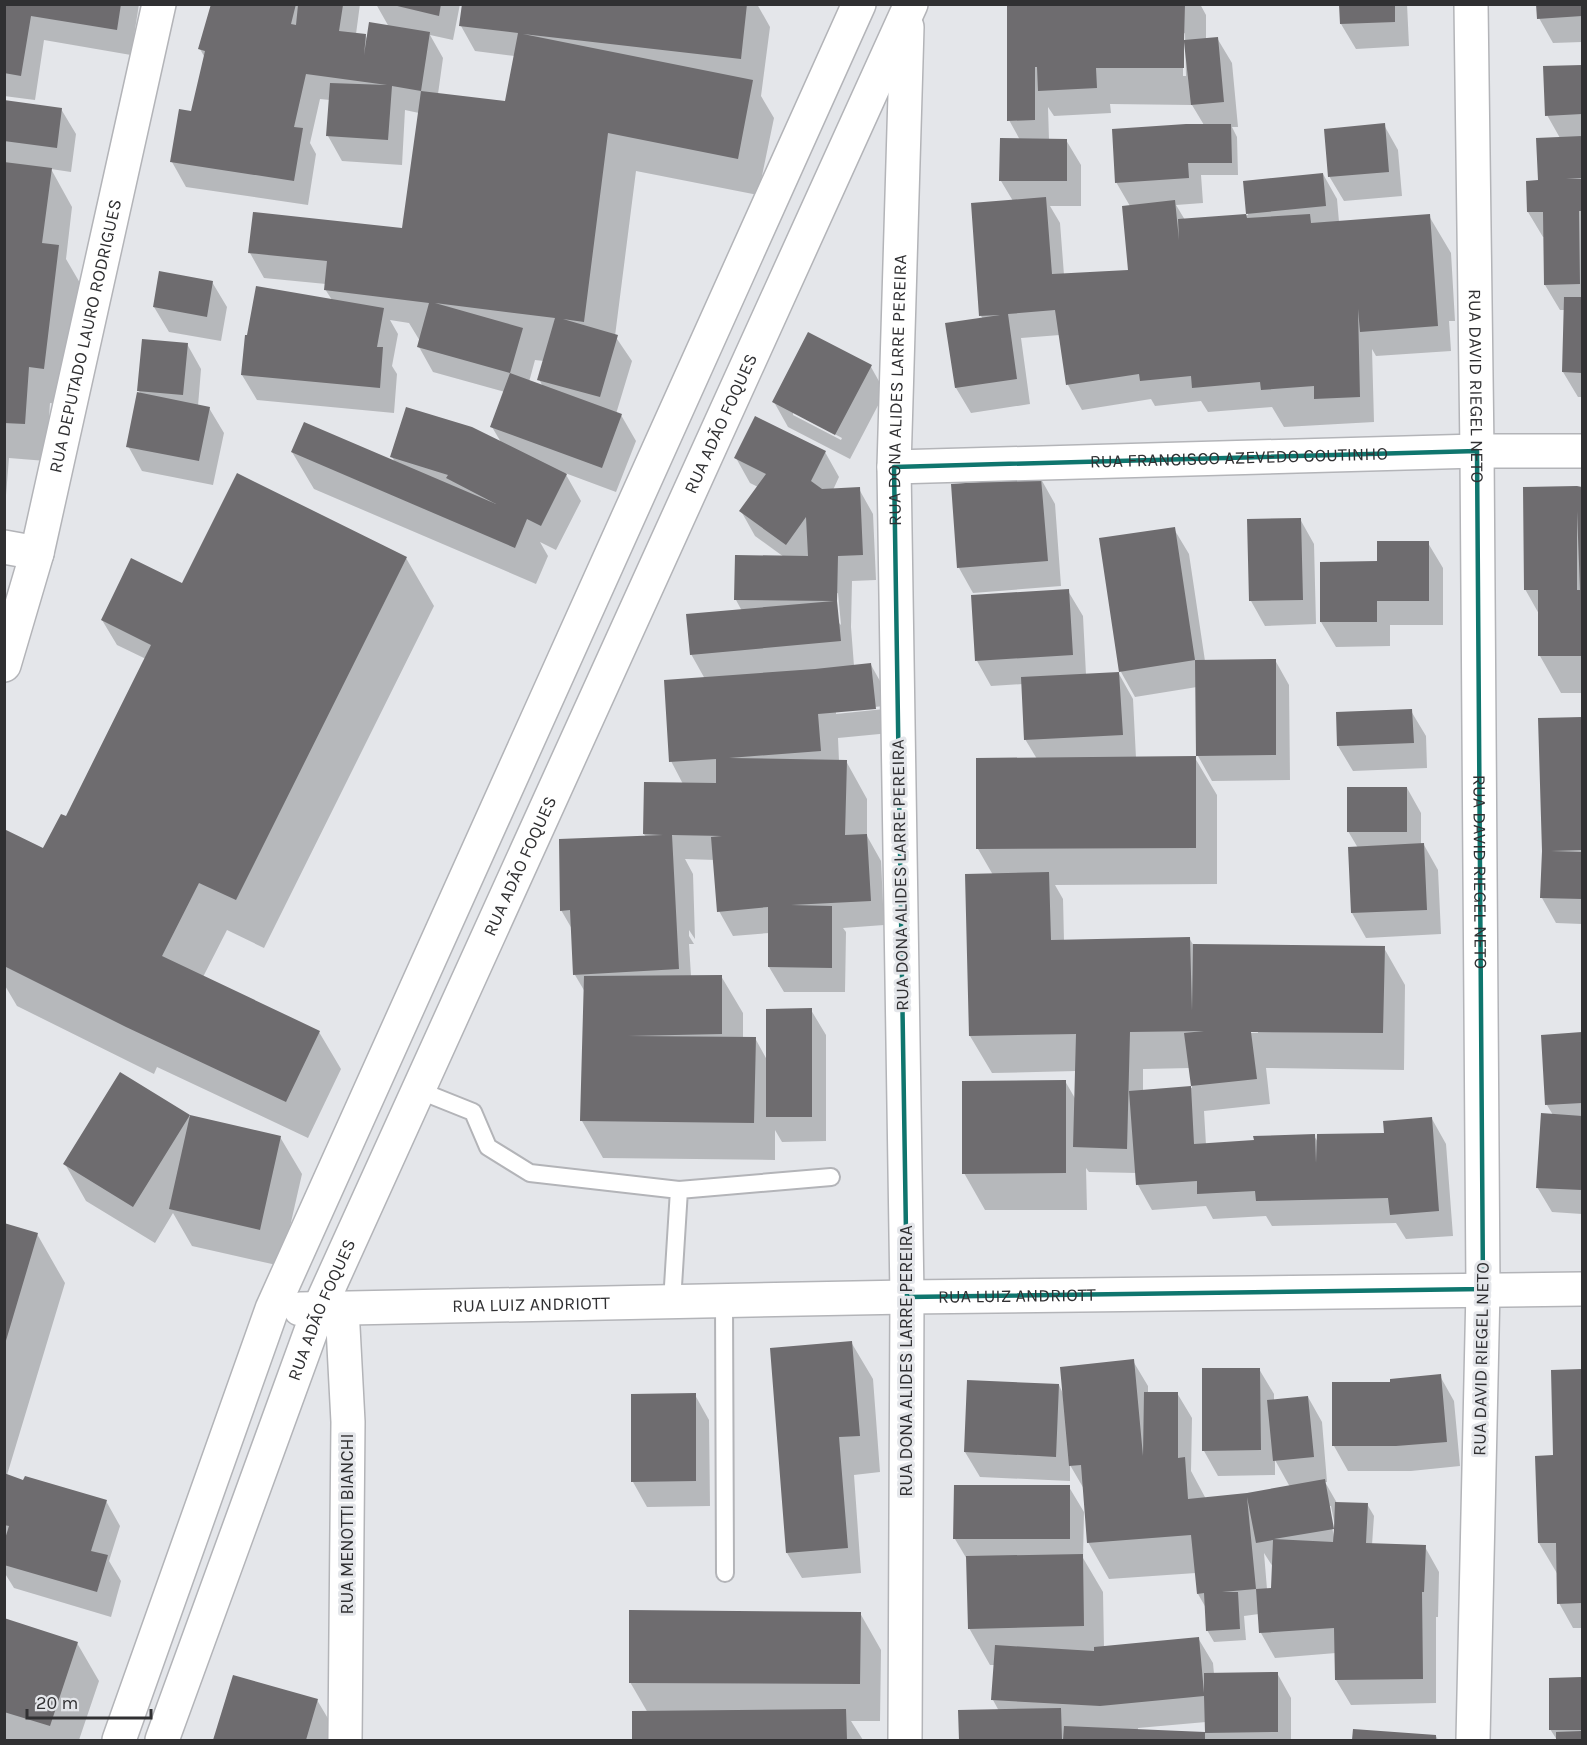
<svg xmlns="http://www.w3.org/2000/svg" width="1587" height="1745" viewBox="0 0 1587 1745" font-family="Karla,sans-serif">
<style>
.shadow{fill:#0003;fill-rule:evenodd}
.building{fill:#6e6c6f;fill-rule:evenodd}
.lines{fill:none;stroke-linecap:round;stroke-linejoin:round}
.lane-casing{stroke:#b3b4b8;stroke-width:20}
.street-casing{stroke:#b3b4b8;stroke-width:36}
.secondary-casing{stroke:#b3b4b8;stroke-width:36}
.lane{stroke:#fff;stroke-width:16}
.street{stroke:#fff;stroke-width:33}
.secondary{stroke:#fff;stroke-width:33}
.marked{fill:none;stroke:#0f766e;stroke-width:4.5;stroke-linejoin:round}
.labels{text-anchor:middle;dominant-baseline:central;stroke-width:6;stroke-linejoin:round;paint-order:stroke}
.street-label{font-size:18px;fill:#303032;stroke:#e4e6ea}
</style>
<rect width="100%" height="100%" fill="#e4e6ea"/>
<!-- shadow -->
<path class="shadow" d="M4,4H139L131,55L44,40L35,100L4,96Z
M212,4H360L356,34L365,35L368,40L389,27L376,4H460L453,40L430,35L443,58L438,94L506,103L515,56L475,51L461,26L463,4H757L770,27L761,96L774,118L758,195L636,171L615,336L632,361L616,414L621,415L636,441L616,492L565,473L581,501L556,550L540,542L548,556L536,584L314,489L292,452L395,462L392,457L502,444L492,427L505,392L433,372L419,347L420,341L409,323L390,320L398,334L392,366L397,374L394,413L257,400L242,375L332,300L325,289L326,284L264,278L250,253L404,230L419,113L405,110L402,165L342,161L328,136L330,100L320,99L310,143L316,154L308,205L186,187L172,162L192,113L205,58L200,49ZM535,360L544,361L539,379L543,387L529,382Z
M1008,4H1200L1206,15V39L1217,38L1232,63L1238,127H1232L1237,137L1238,175H1201L1203,203L1176,205L1185,220L1248,215L1245,182L1323,174L1337,199L1339,222L1429,216L1451,253L1455,321H1449L1451,351L1376,356L1372,349L1374,422L1284,427L1272,407L1208,412L1201,401L1155,406L1151,399L1082,410L1068,385L1060,335L1021,338L1030,404L971,413L956,388L947,324L983,319L981,316L1013,201L1001,181L1020,140L1009,120ZM1185,33L1186,76H1183V34ZM1110,104L1192,105L1204,125L1116,182L1130,206V272L1064,275L1060,223L1050,206H1081V165L1066,140H1049L1048,107L1054,116L1111,113Z
M1340,4H1407L1409,46L1356,49L1341,24Z
M1538,4H1582V42L1553,43L1539,18Z
M1582,66V397H1578L1563,372L1565,310H1560L1545,285V237H1543L1528,212L1560,138L1547,115L1545,67Z
M4,101L61,109L76,134L71,172L51,169L72,207L66,259L80,283L64,405L50,403L46,461L9,458L6,495Z
M1384,125L1398,150L1402,196L1344,201L1329,176Z
M212,282L227,307L221,341L169,332L154,307Z
M187,344L201,369L198,406L209,408L224,433L213,485L142,471L128,446L141,395L139,391Z
M871,367L885,392L850,459L788,427L774,402ZM793,412L842,438L841,440L793,415Z
M825,452L839,477L833,490L859,489L873,514L876,580L852,581L851,627L854,666L871,665L885,690L890,733L838,738L839,761H846L867,799V836L881,861L884,925L843,928L846,932L845,992H784L769,967V933L733,936L719,911L715,860L685,859L693,874L695,939L689,930V936L694,944H689L691,976H721L743,1013V1038H755L767,1060L811,1010L826,1035V1141L782,1142L775,1130V1160L603,1158L582,1121L585,992L575,975L572,929L561,910L646,837L644,834L683,784L671,761L705,679L691,654L742,611L736,600L784,557L755,536L741,511L758,487L750,483L736,458ZM838,593L841,625L838,622L835,594ZM884,706V709L836,714V711Z
M1041,479L1055,504L1061,586L973,593L959,568Z
M1577,489H1582V693H1561L1540,656L1539,614L1525,589Z
M1300,519L1314,544L1316,624L1265,626L1251,601Z
M1174,529L1189,554L1205,661L1275,660L1289,685L1290,780L1212,781L1198,756L1197,687L1135,697L1121,672Z
M1428,543L1443,568V625H1390V646L1336,647L1321,622V564L1379,563Z
M406,558L434,606L264,948L227,930L203,977L319,1032L341,1069L308,1138L157,1067L154,1074L17,1006L4,984V830L42,849L67,818L146,659L117,645L102,620L181,584Z
M1068,591L1083,616L1086,675L1119,674L1133,699L1136,758H1195L1217,795V884L1055,885L1063,899L1064,941L1189,938L1194,946L1384,948L1405,985L1404,1070L1266,1068L1270,1104L1204,1111L1206,1145L1314,1136L1318,1142L1385,1135L1432,1119L1446,1144L1453,1236L1406,1239L1396,1223L1272,1226L1266,1216L1213,1219L1206,1206L1152,1210L1138,1185L1137,1173L1089,1172L1086,1168L1087,1210H985L964,1173L1065,1081L1076,1100V1071L992,1073L970,1036L993,875L978,849L1037,759L1025,739L1023,684L991,686L977,661ZM1258,1030V1033H1212ZM1190,1068L1192,1088L1143,1092V1069Z
M1411,711L1426,736L1427,768L1353,771L1338,746Z
M1539,719H1582V924L1556,923L1542,898L1543,853Z
M1407,788L1421,813V845H1424L1438,870L1441,934L1366,938L1352,913L1358,848L1348,831Z
M1582,1034V1214L1552,1212L1537,1187L1553,1115L1547,1105L1542,1036Z
M120,1074L190,1117L280,1137L302,1174L281,1266L192,1246L173,1213L155,1243L86,1201L65,1164Z
M4,1225L37,1234L65,1283L7,1475L24,1482L106,1501L120,1526L109,1561L121,1581L111,1617L14,1588L4,1572Z
M851,1342L873,1379L880,1472L854,1475L861,1573L802,1578L787,1553Z
M1133,1361L1148,1386V1393H1177L1192,1418L1191,1471L1206,1499L1247,1495L1290,1487L1275,1460V1475L1218,1476L1204,1451L1259,1369L1274,1394V1401L1308,1397L1322,1422L1327,1482H1325L1337,1503L1367,1504L1374,1516L1372,1545L1425,1547L1439,1572L1438,1617H1436V1703L1351,1705L1336,1680V1653L1275,1658L1261,1633L1259,1614L1244,1616L1246,1640L1214,1642L1207,1630L1206,1608L1198,1594L1196,1573L1109,1579L1088,1542L1084,1489L1070,1465V1481L980,1477L965,1452L969,1381L1059,1385L1064,1396ZM1328,1506H1331L1337,1536L1334,1537ZM1264,1553L1273,1567L1272,1589H1267Z
M1553,1371H1582V1628H1573L1559,1603L1558,1575L1539,1543L1554,1457Z
M1440,1376L1454,1401L1460,1466L1411,1471H1348L1334,1446L1392,1383Z
M695,1395L709,1420L710,1506L647,1507L633,1482Z
M1069,1487L1084,1512L1083,1558L1103,1592L1104,1648L1198,1638L1213,1663L1214,1674L1277,1673L1291,1698V1740H960V1712L999,1711L993,1700L995,1665H990L969,1628L968,1561L955,1539ZM1206,1722V1733L1138,1730V1728Z
M860,1613L881,1650L880,1721H851L863,1740H634V1713H648L630,1682Z
M4,1620L77,1643L99,1681L79,1740H4Z
M234,1676L317,1700L339,1737L338,1740H215Z
M1550,1679H1582V1740H1557L1550,1729Z
M1354,1731L1436,1736L1438,1740H1353Z"/>
<!-- building -->
<path class="building" d="M4,4H121L117,30L31,16L21,76L4,73Z
M211,4H296L291,24L296,25L298,5H343L339,31L366,34L364,55L369,22L430,32L421,91L505,101L518,33L459,26L462,4H747L741,59L523,34L753,80L738,159L608,133L584,322L563,319L618,335L600,397L537,380L555,318L435,303L523,328L510,373L417,347L429,303L324,290L327,261L248,253L253,212L402,228L421,91L392,86L388,140L326,136L330,83L387,85L306,74L294,127L303,128L294,181L170,162L179,109L191,111L205,51L198,49Z
M389,4H441L439,16Z
M1007,4H1185L1184,40L1218,37L1224,102L1191,105L1184,42V68H1096L1097,88L1038,91L1037,67H1035V120L1007,121Z
M1339,4H1395V22L1340,24Z
M1536,4H1582V16L1537,19Z
M1582,65V114L1545,116L1543,66Z
M4,100L62,108L57,148L4,141Z
M1385,123L1389,172L1328,177L1324,129Z
M1186,124H1231L1232,163H1188L1189,178L1115,183L1112,129Z
M1582,136V178L1566,179H1582V211H1579L1580,284L1544,285L1543,212H1527L1526,181L1538,180L1536,138Z
M1000,138L1067,139V181H999Z
M4,162L52,168L42,243L59,245L44,369L29,367L25,424L4,423Z
M1323,173L1326,206L1246,214L1243,181Z
M1046,197L1052,274L1128,270L1122,206L1175,200L1179,240L1178,219L1246,214L1247,218L1310,214L1311,223L1430,214L1438,326L1360,332L1358,309L1360,397L1314,399V386L1261,390L1260,382L1192,388L1191,376L1140,381L1139,374L1066,385L1055,310L1008,314L1017,379L955,388L945,323L1000,315L979,316L971,203Z
M159,271L213,281L207,317L153,307Z
M256,286L384,308L377,347H383L380,388L241,375L245,335H247Z
M1564,297H1582V373L1562,372Z
M808,332L872,365L835,435L772,402Z
M142,339L188,343L183,395L137,391Z
M510,373L622,414L602,468L490,427Z
M137,392L210,407L199,461L126,447Z
M406,407L472,427L567,474L541,526L527,519L515,548L291,452L304,422L496,504L446,478L448,475L390,457Z
M755,416L826,451L811,481L822,489L860,487L863,555L838,556L837,601L841,641L690,655L686,614L834,601L734,600L735,555L808,556L806,517L786,545L739,511L766,474L734,458Z
M237,473L407,557L236,900L199,883L162,956L320,1031L286,1102L126,1027L4,966V829L43,848L61,814L66,816L151,645L101,620L131,558L182,583Z
M1041,478L1048,561L957,568L951,484Z
M1577,486L1582,487V656H1538V590H1524L1523,487ZM1577,511L1580,590H1577Z
M1301,518L1303,600L1249,601L1247,519Z
M1175,527L1195,660L1119,672L1099,538Z
M1377,541H1429V601H1377V622H1320V562L1377,561Z
M1069,589L1073,655L975,661L971,595Z
M1276,659V755L1196,756L1195,660Z
M871,663L876,709L818,714L821,751L729,758L847,760L845,835L867,834L871,901L791,905L832,906V968L768,967V907L717,912L711,837L722,836L672,835L679,969L573,975L570,910L560,911L559,839L663,835L643,834L644,782L716,783V759L669,762L664,680L815,669Z
M1119,672L1123,735L1024,740L1021,677Z
M1412,709L1414,743L1337,746L1336,712Z
M1582,717V850L1551,851L1582,852V899L1540,898L1542,851L1538,718Z
M1196,756V848L976,849V758Z
M1347,787H1407V832H1347Z
M1424,843L1427,910L1351,913L1348,847Z
M1049,872L1051,940L1190,937L1192,1011L1193,944L1385,946L1383,1033L1251,1032L1257,1079L1191,1086L1184,1033L1204,1031L1130,1032L1127,1149L1073,1147L1076,1034L969,1036L965,874Z
M722,975V1034L628,1036L756,1037L754,1123L580,1121L584,976Z
M812,1008V1117H766V1009Z
M1582,1032V1103L1545,1105L1541,1035Z
M120,1072L190,1115L133,1207L63,1164Z
M1066,1080V1173L962,1174V1081Z
M1191,1086L1194,1144L1254,1140L1253,1136L1315,1134L1316,1163L1317,1134L1384,1133L1383,1121L1432,1117L1439,1211L1390,1215L1388,1198L1256,1201L1255,1191L1197,1194V1181L1136,1185L1129,1091Z
M1541,1113L1582,1116V1190L1536,1188Z
M190,1115L281,1136L260,1230L169,1209Z
M4,1223L38,1233L5,1344H4Z
M852,1341L860,1436L839,1437L848,1548L786,1553L770,1348Z
M1134,1359L1143,1456L1144,1392H1178V1458L1185,1457L1188,1499L1247,1493L1325,1479L1334,1529L1335,1502L1368,1503L1366,1543L1426,1545L1424,1592H1422L1423,1679L1335,1680L1334,1628L1259,1633L1256,1589L1222,1592H1238L1240,1629L1206,1631L1204,1593L1197,1594L1191,1535L1087,1543L1081,1465L1069,1466L1060,1367ZM1247,1497L1256,1543L1273,1540L1271,1588L1256,1589ZM1334,1529L1333,1542L1273,1539H1274Z
M1202,1368H1260L1261,1450L1202,1451Z
M1582,1369V1603L1557,1604L1556,1543H1538L1535,1456L1553,1455L1551,1370Z
M1441,1374L1447,1442L1396,1446H1332V1382H1390V1379Z
M967,1380L1059,1384L1056,1457L964,1452Z
M696,1393V1481L631,1482V1394Z
M1308,1396L1314,1457L1273,1461L1267,1400Z
M4,1473L23,1480L25,1476L107,1500L91,1551L108,1555L97,1592L4,1565V1542L9,1526L4,1525Z
M954,1485H1070V1539H953Z
M1083,1554L1084,1626L968,1629L966,1556Z
M629,1610L861,1612L860,1684L629,1683Z
M4,1618L78,1642L50,1726L4,1712Z
M1199,1637L1204,1693V1673L1278,1672V1732L1205,1733V1740H1063L1064,1726L1205,1732L1204,1696L1100,1706L991,1700L995,1645L1094,1651V1647Z
M233,1675L318,1699L306,1740H213Z
M1582,1677V1730H1549V1678Z
M1061,1708L1062,1740H959L958,1710Z
M846,1709L847,1740H632V1711Z
M1353,1729L1436,1735V1740H1352Z
M1582,1731V1740H1556V1732Z"/>
<g class="lines">
<defs>
<path id="lane" d="M418,1090L473,1112L488,1147L530,1173L679,1190L831,1177
M724,1301L725,1573
M672,1302L679,1190"/>
<g id="street">
<path id="s1" d="M1471,4L1477,451L1483,1289L1473,1740"/>
<path id="s2" d="M894,467L1477,451H1582"/>
<path d="M4,547L37,553"/>
<path id="s3" d="M4,665L37,553L159,4"/>
<path d="M342,1308L348,1422L345,1740"/>
</g>
<g id="secondary">
<path id="s4" d="M300,1309L907,1297L1582,1289"/>
<path d="M119,1740L272,1309L859,4"/>
<path id="s5" d="M162,1740L319,1309L911,4"/>
<path id="s6" d="M905,1740L907,1297L894,467L907,27"/>
</g>
</defs>
<!-- lane casing -->
<use href="#lane" class="lane-casing"/>
<!-- street casing -->
<use href="#street" class="street-casing"/>
<!-- secondary casing -->
<use href="#secondary" class="secondary-casing"/>
<!-- lane -->
<use href="#lane" class="lane"/>
<!-- street -->
<use href="#street" class="street"/>
<!-- secondary -->
<use href="#secondary" class="secondary"/>
</g>
<!-- marked area -->
<path class="marked" d="M1477,451L1483,1289L907,1297L894,467Z"/>
<g class="labels">
<!-- street labels -->
<g class="street-label">
<text stroke="none"><textPath href="#s3" startOffset="339">RUA DEPUTADO LAURO RODRIGUES</textPath></text>
<text stroke="none"><textPath href="#s1" startOffset="382">RUA DAVID RIEGEL NETO</textPath></text>
<text stroke="none"><textPath href="#s6" startOffset="1350">RUA DONA ALIDES LARRE PEREIRA</textPath></text>
<text stroke="none"><textPath href="#s5" startOffset="1431">RUA ADÃO FOQUES</textPath></text>
<text stroke="none"><textPath href="#s2" startOffset="345">RUA FRANCISCO AZEVEDO COUTINHO</textPath></text>
<text stroke="none"><textPath href="#s5" startOffset="945">RUA ADÃO FOQUES</textPath></text>
<text stroke="none"><textPath href="#s1" startOffset="868">RUA DAVID RIEGEL NETO</textPath></text>
<text transform="translate(900 875) rotate(-91)">RUA DONA ALIDES LARRE PEREIRA</text>
<text stroke="none"><textPath href="#s4" startOffset="717">RUA LUIZ ANDRIOTT</textPath></text>
<text stroke="none"><textPath href="#s4" startOffset="231">RUA LUIZ ANDRIOTT</textPath></text>
<text stroke="none"><textPath href="#s5" startOffset="459">RUA ADÃO FOQUES</textPath></text>
<text transform="translate(1481 1359) rotate(-89)">RUA DAVID RIEGEL NETO</text>
<text transform="translate(906 1361) rotate(-90)">RUA DONA ALIDES LARRE PEREIRA</text>
<text transform="translate(347 1524) rotate(-90)">RUA MENOTTI BIANCHI</text>
</g>
</g>
<!-- border -->
<rect width="1587" height="1745" fill="none" stroke="#303032" stroke-width="12"/>
<!-- scale -->
<path d="M27 1709v9h124v-9" fill="none" stroke="#303032" stroke-width="3"/>
<text x="36" y="1709" font-size="18" fill="#303032" stroke="#e4e6ea" stroke-width="4.5" paint-order="stroke">20 m</text>
</svg>
